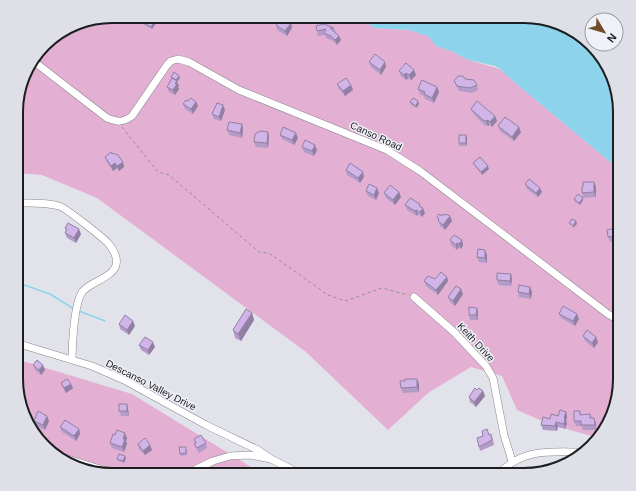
<svg xmlns="http://www.w3.org/2000/svg" width="636" height="491" viewBox="0 0 636 491" font-family="Helvetica,sans-serif">
<style>
.green{fill:#e3afd3}
.water{fill:#8dd3ec}
.lines{fill:none;stroke-linecap:round;stroke-linejoin:round}
.stream{stroke:#8dd3ec;stroke-width:1.5}
.minor-casing{stroke:#86868d;stroke-width:8}
.path{stroke:#8f9095;stroke-width:1;stroke-dasharray:3 3;stroke-linecap:butt}
.minor{stroke:#fff;stroke-width:7}
.wall{fill:#b49cc8}
.shaded-wall{fill:#927fa3}
.building{fill:#d1b5e9;stroke:#927fa3}
.labels{text-anchor:middle;dominant-baseline:central;stroke-width:3;stroke-linejoin:round;paint-order:stroke}
.street-label{font-size:10px;fill:#1c1d1f;stroke:#eff0f8}
.rim{fill:none;stroke:#1c1d1f;stroke-width:2}
</style>
<rect width="100%" height="100%" fill="#e2e3ea"/>
<!-- green -->
<path class="green" d="M360,18L374,28L409,30L429,36L436,46L451,51L469,60L500,69L513,81L620,170V385L613,416L597,440L591,436L549,424L517,410L502,376L471,367L428,393L388,430L306,352L97,198L42,175L17,173V99L29,64L49,40L81,21Z
M16,359L132,394L264,475H106L75,468L49,451L26,422L16,386Z"/>
<!-- water -->
<path class="water" d="M530,16L561,23L587,40L610,70L620,112V170L513,81L500,69L495,66L469,60L451,51L436,46L428,36L409,30L374,28L360,18Z"/>
<g class="lines">
<!-- stream -->
<path class="stream" d="M16,282L50,294L74,309
M79,311L105,321"/>
<defs>
<path id="minor" d="M32,60L107,118C118,122 122,123 132,116L167,65L171,61L178,59L189,62L239,90L387,150L420,171L608,314L620,321
M17,203C30,203 46,202 59,206C66,208 102,237 108,243C113,249 118,257 116,265C113,277 91,282 83,291C74,302 72,345 72,360
M414,297L454,332L486,366L493,378L504,435L512,461
M16,343L92,366L124,380L206,425L258,450L271,459
M55,455L100,469L123,475
M184,475L213,461L230,456L250,455L271,459L303,475
M498,475C521,448 550,452 582,452"/>
</defs>
<!-- minor casing -->
<use href="#minor" class="minor-casing"/>
<!-- path -->
<path class="path" d="M122,127L158,172L169,175L259,252L269,253L328,295L345,301L382,288L408,295"/>
<!-- minor -->
<use href="#minor" class="minor"/>
</g>
<!-- wall -->
<path class="wall" d="M143,22L156,23L152,29L144,25Z
M282,23H291L292,28L287,36L277,30L276,25Z
M334,28L336,33L339,36L341,40L337,45L333,41L326,38L325,35L318,36L317,31Z
M369,62L386,67L381,75L371,67Z
M399,71L416,75L411,80L408,78L406,80L401,76Z
M179,76L180,78L177,82L179,86L178,87L179,89L175,95L169,92L167,87L171,79V77Z
M465,79L477,85L478,90L472,93L459,91L454,81Z
M337,84L353,90L345,96L339,89Z
M437,87L439,92L434,103L425,99L424,96L420,94L418,89Z
M188,101L196,102L198,106L193,114L185,109L183,104Z
M418,101L419,104L416,108L411,105L410,102Z
M471,109L495,116L497,121L492,127L489,125L488,126L484,125L473,113Z
M225,110L221,121L214,119L212,114Z
M242,124L243,129L242,138L229,135L227,130Z
M498,126L521,132L514,141L500,131Z
M280,135L298,138L294,145L282,139Z
M466,135L467,137V146H459V143Z
M269,136L268,148L256,147L254,142Z
M302,147L317,150L314,156L304,152Z
M112,154L116,155L123,162L124,167L119,171L117,168L113,171L106,161L105,157Z
M473,163L489,169L482,175L474,165Z
M346,170L364,177L360,183L347,175Z
M594,182L596,187V197L583,198L582,193L583,187Z
M525,184L542,192L538,197L527,189Z
M366,191L379,193L376,200L368,196Z
M399,192L401,197L395,205L386,198L384,193Z
M583,198V200L580,205L575,202L574,199Z
M405,205L421,207L425,213L422,217L418,214L417,216L407,210Z
M445,215L450,216L452,221L445,230L440,226L437,217Z
M620,224V243L617,241L610,242L608,237Z
M65,228L81,234L76,243L67,238L65,233L66,231Z
M450,240H462L463,245L461,249L459,247L457,250L451,245Z
M487,255V263L479,262L477,257Z
M511,274L512,279L511,286L498,285L497,280Z
M447,277L448,281L438,295L426,286L424,281Z
M518,292H532L531,299L519,297Z
M463,294L455,306L450,302L448,297Z
M477,308L478,312V320H470L469,315Z
M252,313L254,320L241,341L235,338L233,330Z
M559,314H577L579,319L575,326L561,318Z
M119,324L135,326L129,335L120,329Z
M583,336L598,342L594,348L585,341Z
M139,345L155,347L149,355L141,350Z
M16,352L20,357L19,363H16Z
M33,365L45,370L41,375L35,370Z
M417,379L419,384V392L403,393L401,388L405,381Z
M61,383L71,384L73,388L66,393L63,388Z
M477,390L483,391L485,396L476,407L470,402L469,397Z
M128,409L129,416H121L119,411Z
M580,411L581,415L590,414L592,418L596,423V430H583L581,426H576L574,421Z
M566,412L567,416L566,421L567,423L565,429L558,427L557,431L543,430L541,425L550,419Z
M34,421H49L45,430L35,426Z
M60,427L79,429L80,434L76,441L62,432Z
M489,435L493,439L494,445L480,451L479,447Z
M127,438L126,441L127,444L124,452L112,448L110,443Z
M194,439L206,443L207,448L199,453L194,444L195,443Z
M138,444L150,445L152,450L145,455L139,449Z
M187,449V455L181,456L180,454Z
M125,456L126,458L124,463L118,461L117,459Z"/>
<!-- shaded-wall -->
<path class="shaded-wall" d="M155,20L156,23L152,29L151,27Z
M291,23L292,28L287,36L285,31Z
M339,36L341,40L337,45L335,40Z
M385,62L386,67L381,75L380,70Z
M414,70L416,75L411,80L409,75Z
M406,73L408,78L406,80L404,75Z
M179,76L180,78L177,82L179,86L178,87L179,89L175,95L173,90L176,81Z
M351,85L353,90L345,96L343,91Z
M437,87L439,92L434,103L432,98Z
M418,101L419,104L416,108V106Z
M196,102L198,106L193,114L191,109Z
M223,105L225,110L221,121L219,117Z
M495,116L497,121L492,127L490,122Z
M488,120L489,125L488,126L486,121Z
M242,124L243,129L242,138L240,133Z
M519,127L521,132L514,141L512,137Z
M268,132L269,136L268,148L267,143Z
M296,133L298,138L294,145L292,140Z
M466,135L467,137V146L466,143Z
M315,145L317,150L314,156L312,151Z
M123,162L124,167L119,171L117,166Z
M115,163L117,168L113,171L111,166Z
M488,166L489,169L482,175L481,172Z
M363,172L364,177L360,183L358,178Z
M594,182L596,187V197L594,192Z
M377,188L379,193L376,200L374,195Z
M540,188L542,192L538,197L536,193Z
M17,190L19,195L17,198Z
M399,192L401,197L395,205L393,200Z
M583,198V200L580,205L579,203Z
M423,208L425,213L422,217L420,212Z
M416,210L418,214L417,216L415,211Z
M450,216L452,221L445,230L443,225Z
M576,221L577,224L573,228V226Z
M79,229L81,234L76,243L74,238Z
M462,240L463,245L461,249L459,244Z
M457,243L459,247L457,250L456,245Z
M485,250L487,255V263L485,258Z
M511,274L512,279L511,286L510,281Z
M447,277L448,281L438,295L436,290Z
M530,287L532,292L531,299L529,294Z
M461,289L463,294L455,306L453,301Z
M477,308L478,312V320L476,315Z
M252,313L254,320L241,341L238,334Z
M577,314L579,319L575,326L573,321Z
M133,321L135,326L129,335L127,330Z
M596,337L598,342L594,348L592,343Z
M153,342L155,347L149,355L148,350Z
M19,352L20,357L19,363L17,359Z
M43,365L45,370L41,375L39,370Z
M417,379L419,384V392L417,387Z
M71,384L73,388L66,393L64,388Z
M483,391L485,396L476,407L474,402Z
M127,404L128,409L129,416L127,411Z
M27,406L29,411L27,419L25,414Z
M566,412L567,416L566,421L567,423L565,429L564,424V418Z
M47,416L49,421L45,430L43,425Z
M594,418L596,423V430L595,425Z
M556,422L558,427L557,431L555,426Z
M79,429L80,434L76,441L74,436Z
M125,433L127,438L126,441L127,444L124,452L122,447L123,439Z
M150,445L152,450L145,455L143,451Z
M125,456L126,458L124,463L123,461Z"/>
<!-- building -->
<path class="building" d="M284,19L291,23L285,31L276,25L279,21L282,23Z
M144,20H155L151,27L143,22Z
M324,24L334,28H330L339,36L335,40L331,36L324,33L326,29L317,31L316,26Z
M375,54L385,62L380,70L369,62Z
M406,63L414,70L409,75L406,73L404,75L399,71Z
M174,72L179,76L176,80L171,77Z
M458,76H463L465,79L474,80L477,85L470,88L457,86L454,81Z
M172,78L177,81L175,83L177,84L173,90L167,87Z
M346,78L351,85L343,91L337,84Z
M422,80L437,87L432,98L424,94L425,92L418,89Z
M191,98L196,102L191,109L183,104L186,100L188,101Z
M413,98L418,101L416,106L410,102Z
M477,101L495,116L490,122L488,120L486,121L483,120L471,109Z
M217,103L223,105L219,117L212,114Z
M505,117L519,127L512,137L498,126Z
M229,122L242,124L240,133L227,130Z
M283,127L296,133L292,140L280,135Z
M260,131L268,132L267,143L254,142L255,134Z
M459,135H466V143H459Z
M305,140L315,145L312,151L302,147Z
M111,152L112,154L114,153L116,155L117,154L123,162L117,166L115,163L111,166L105,157Z
M480,157L488,166L481,172L473,163Z
M350,163L363,172L358,178L346,170Z
M529,179L540,188L536,193L525,184Z
M583,182H594V192L582,193V187H583Z
M369,184L377,188L374,195L366,191Z
M390,185L399,192L393,200L384,193Z
M578,194L583,198L579,203L574,199Z
M410,198L420,204L419,206L423,208L420,212L416,210L415,211L405,205Z
M439,214L442,216L443,214L445,215L446,214L450,216L443,225L438,221L439,219L437,217Z
M572,219L576,221L573,226L569,223Z
M68,223L79,229L74,238L65,233L67,229L65,228Z
M620,224V239L615,236L608,237L607,230L616,228Z
M454,235L462,240L459,244L457,243L456,245L450,240Z
M478,249L485,250V258L477,257Z
M441,272L447,277L436,290L424,281L428,276L435,279Z
M497,273L511,274L510,281L497,280Z
M519,285L530,287L529,294L518,292Z
M456,286L461,289L453,301L448,297Z
M563,306L577,314L573,321L559,314Z
M469,307L477,308L476,315H469Z
M246,309L252,313L238,334L233,330Z
M125,315L133,321L127,330L119,324Z
M587,330L596,337L592,343L583,336Z
M145,337L153,342L148,350L139,345Z
M16,352H19L17,359L16,358Z
M37,360L43,365L39,370L33,365Z
M67,379L71,384L64,388L61,383Z
M405,379H417V387L401,388L400,381H405Z
M475,388L477,390L479,388L483,391L474,402L469,397Z
M612,402H616L614,411H612Z
M21,404L27,406L25,414H24Z
M119,404H127V411H119Z
M560,410L566,412L564,418H565L564,424L556,422L555,426L541,425L543,417L550,419L551,414L558,416Z
M38,411L47,416L43,425L34,421Z
M574,411H580V415L590,414V418H594L595,425H581V421H574Z
M65,420L79,429L74,436L60,427Z
M487,429L489,435L491,434L492,440L479,447L477,438L483,436L482,431Z
M117,430L125,433L123,439H125L122,447L110,443L113,434L115,435Z
M201,435L206,443L197,448L194,444L196,443L194,439Z
M145,438L150,445L143,451L138,444Z
M179,447H186V453L180,454Z
M119,454L125,456L123,461L117,459Z
M474,470L475,475H462V472Z"/>
<g class="labels">
<!-- street labels -->
<g class="street-label">
<text transform="translate(376 136) rotate(25)">Canso Road</text>
<text transform="translate(476 342) rotate(47)">Keith Drive</text>
<text transform="translate(151 385) rotate(27)">Descanso Valley Drive</text>
</g>
</g>
<!-- crop -->
<path d="M0 0H636V491H0ZM112 23H524A89 89 0 0 1 613 112V379A89 89 0 0 1 524 468H112A89 89 0 0 1 23 379V112A89 89 0 0 1 112 23Z" fill="#dedfe7" fill-rule="evenodd"/>
<path class="rim" d="M112 23H524A89 89 0 0 1 613 112V379A89 89 0 0 1 524 468H112A89 89 0 0 1 23 379V112A89 89 0 0 1 112 23Z"/>
<!-- north arrow -->
<g transform="translate(604 32) rotate(128)"><circle r="19" fill="#eff0f8" stroke="#9b9ca1"/>
<path d="M0-3L7 15L0 10L-7 15Z" fill="#714c28"/>
<text y="-6" font-size="11" font-weight="bold" text-anchor="middle" fill="#1c1d1f">N</text>
</g>
</svg>
